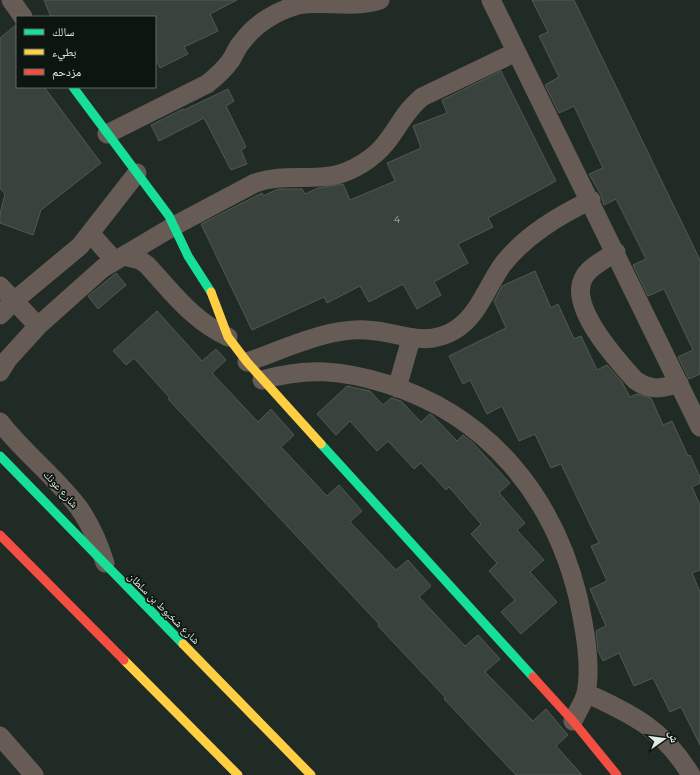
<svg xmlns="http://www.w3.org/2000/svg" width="700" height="775" viewBox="0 0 700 775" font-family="Montserrat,'Noto Naskh Arabic',sans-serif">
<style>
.building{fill:#3a423d;stroke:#505954}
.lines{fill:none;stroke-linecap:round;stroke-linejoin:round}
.street{stroke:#675b55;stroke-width:19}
.fast{stroke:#16e098;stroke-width:9}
.slow{stroke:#ffcf43;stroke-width:9}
.jam{stroke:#f24e42;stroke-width:9}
.labels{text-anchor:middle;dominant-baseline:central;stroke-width:3.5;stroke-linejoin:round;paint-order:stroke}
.number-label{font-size:9px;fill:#b6c1ba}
.street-label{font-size:11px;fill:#e0ebe4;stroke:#0d1510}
</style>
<rect width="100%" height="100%" fill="#212b25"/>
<!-- building -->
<path class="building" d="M44,0H237L210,14L218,31L184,47L188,54L160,68L155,58V17H51Z
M532,0H574L700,260V374L689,379L678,357L693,350L664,289L648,296L633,265L646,259L616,199L604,205L601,195L589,174L603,168L574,106L559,113L545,85L559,77L539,36L548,32Z
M16,25L17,87H44L101,163L41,210L33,235L0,223V214L5,194L0,188V38Z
M501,71L556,181L488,218L493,227L458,244L468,263L434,282L441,295L417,309L403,284L369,302L360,286L327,303L324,297L252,330L201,224L262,193L263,196L278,189H302L305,194L318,188L343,184L350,200L395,181L387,163L421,148L413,126L447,113L442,100Z
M228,89L234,101L226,106L246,147L241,150L247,164L231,170L204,118L159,141L151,125L183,109L184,110Z
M535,271L551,308L558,304L574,339L581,336L597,370L607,365L622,382L630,397L637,394L651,398L663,425L672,421L688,456L690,455L700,477V483L692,487L700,505V570L692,573L700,592V745L681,707L670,712L653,678L634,686L619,653L603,661L598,651L596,631L606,626L590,589L607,581L591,546L599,543L561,464L551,468L535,434L519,441L502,406L487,414L470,380L463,384L449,356L506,328L494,301L502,286Z
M116,273L126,285L98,309L88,296Z
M157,311L202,361L216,349L226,360L212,373L258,422L271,409L294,435L281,447L327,496L339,485L362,511L350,522L396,570L408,560L431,586L419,597L465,646L478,635L500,659L485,672L533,721L546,709L568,735L556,746L582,775H516L444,699L445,697L378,626L379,624L168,399L170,398L134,358L126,365L113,351Z
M347,386L370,391L383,405L391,398L401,401L421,422L430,414L433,416L457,441L463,435L472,442L510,483L499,493L525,523L517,530L544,560L530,572L557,602L521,634L501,612L515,600L489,571L497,563L471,534L481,524L449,487L446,490L421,463L414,469L388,441L377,451L350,421L336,435L317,414Z"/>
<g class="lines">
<!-- street -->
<path class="street" d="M11,0L23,17
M491,0L700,427
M107,134L207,84C216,77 224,70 231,60C235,54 237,47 242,42C255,24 276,11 298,5C325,0 352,9 380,0
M91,234L114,260
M616,252C606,259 590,266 584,277C567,306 617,360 635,380C650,391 662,389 679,383
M124,256L140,260L147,265C173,293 192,320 228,337
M0,286L38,326
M0,315L14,301L80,246L137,173
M247,362C285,349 326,328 366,330C398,331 424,349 455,330C479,315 487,286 503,264C526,235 558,216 591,200
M0,372L8,359L38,326L103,268L174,226L255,183C284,173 307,181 336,175C353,171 374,158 385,144C399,127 404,112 422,97L516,52
M262,380C308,367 342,370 387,384C488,416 553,495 578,597C584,625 592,665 586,693C584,702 577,712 573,721
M397,388L411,339
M0,422C24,453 56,477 79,508C91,525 99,544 105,563
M586,693C634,715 663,729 691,775
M0,736L34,775"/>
<!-- fast -->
<path class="fast" d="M73,87L169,216L188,256L211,292
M321,444L533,677
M0,456L183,644"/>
<!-- slow -->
<path class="slow" d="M211,292L228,337L247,362L321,444
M183,644L311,775
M124,660L238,775"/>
<!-- jam -->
<path class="jam" d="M0,535L124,660
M533,677L573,721L617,775"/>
</g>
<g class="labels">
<!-- number labels -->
<g class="number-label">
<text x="397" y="219">4</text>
</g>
<!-- street labels -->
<g class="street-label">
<text transform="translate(61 489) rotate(48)">شارع عونك</text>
<text transform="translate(164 608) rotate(45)">شارع شخبوط بن سلطان</text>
</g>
</g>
<!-- legend -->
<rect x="16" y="16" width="140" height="72" fill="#0d1510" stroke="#616b65"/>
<rect x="24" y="29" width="20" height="6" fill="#16e098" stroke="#616b65"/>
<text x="52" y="36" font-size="12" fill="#e0ebe4">سالك</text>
<rect x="24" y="49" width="20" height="6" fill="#ffcf43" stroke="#616b65"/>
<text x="52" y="56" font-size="12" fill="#e0ebe4">بطيء</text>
<rect x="24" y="69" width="20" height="6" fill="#f24e42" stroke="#616b65"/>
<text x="52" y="76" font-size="12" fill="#e0ebe4">مزدحم</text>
<!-- north arrow -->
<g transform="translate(664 739) rotate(76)" stroke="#0d1510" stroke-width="3" paint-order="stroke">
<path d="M0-3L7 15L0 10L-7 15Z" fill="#e0ebe4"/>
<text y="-6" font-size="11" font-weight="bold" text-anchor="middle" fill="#e0ebe4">ش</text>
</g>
</svg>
